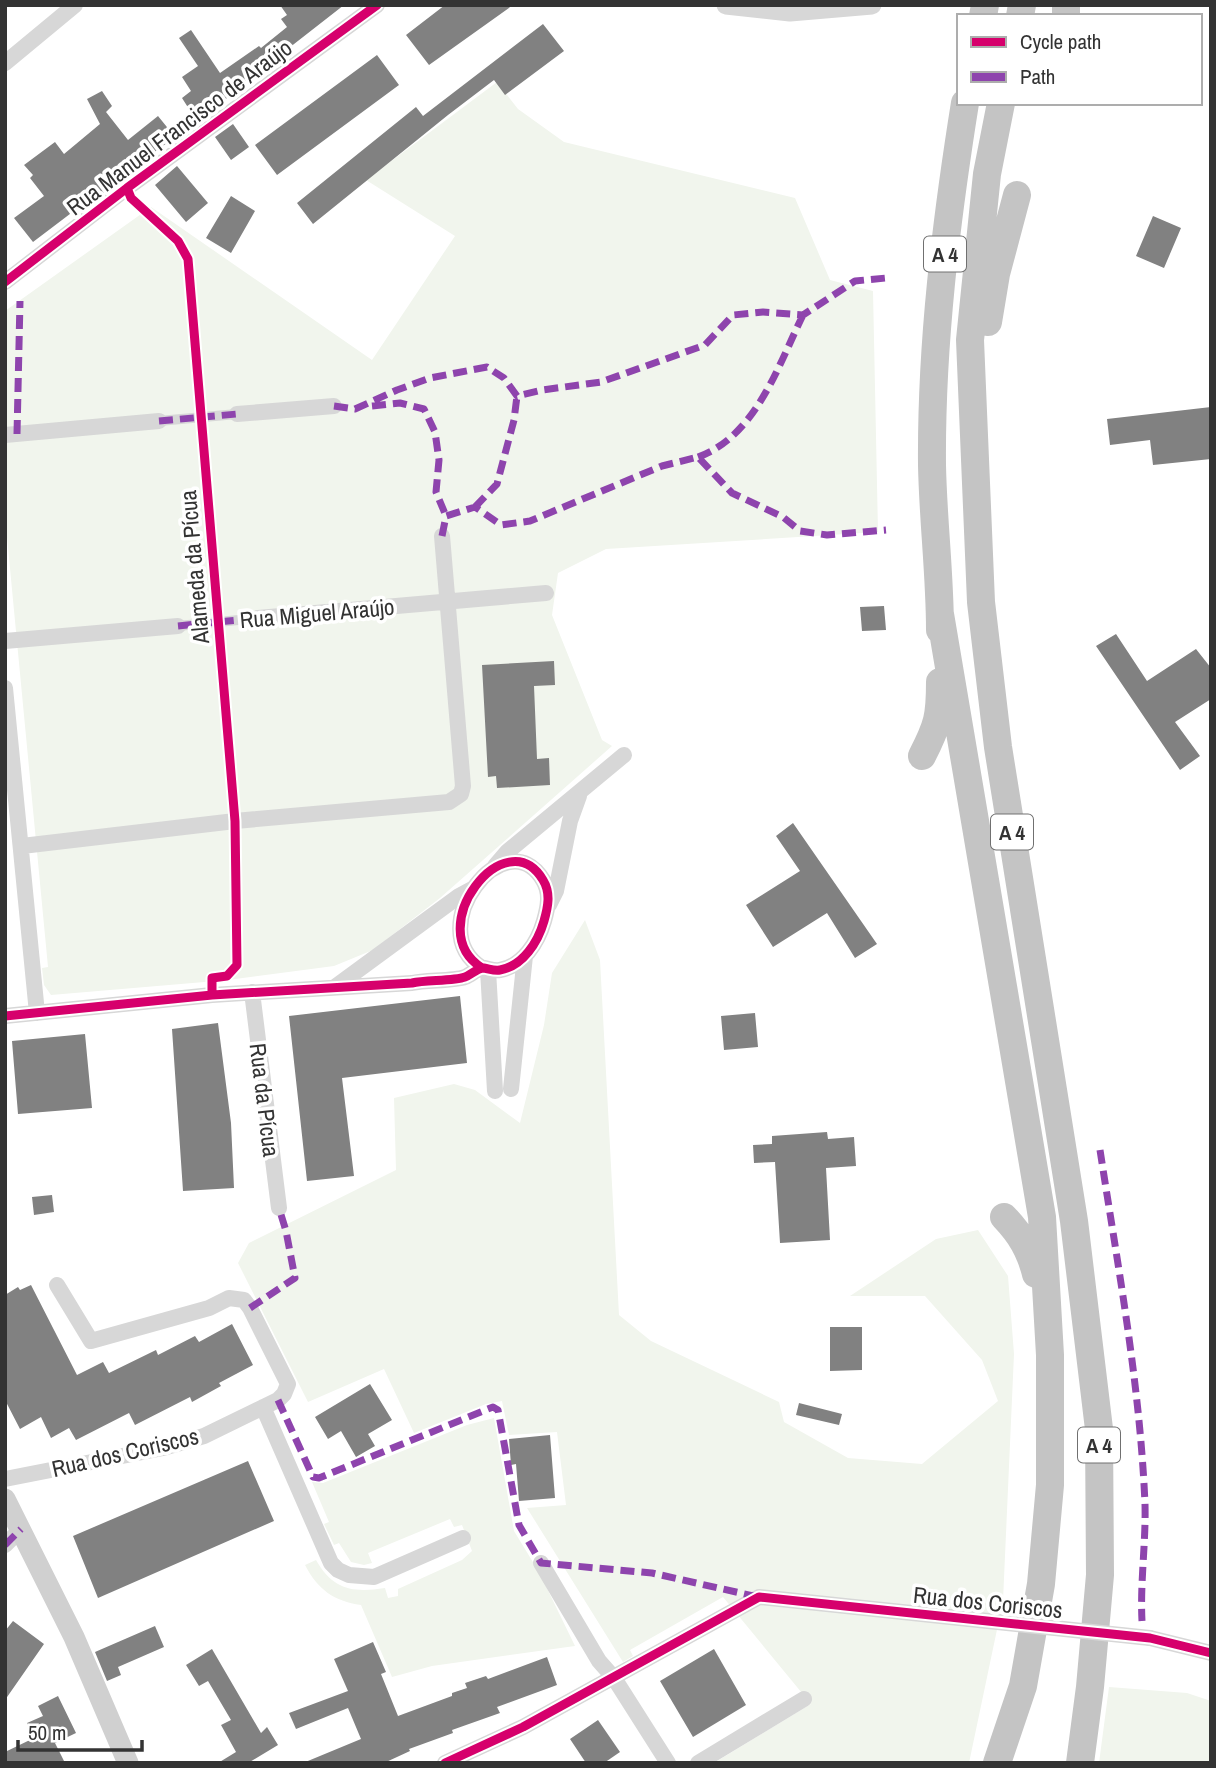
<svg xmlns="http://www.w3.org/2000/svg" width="1216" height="1768" viewBox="0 0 1216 1768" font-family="'Archivo Narrow',sans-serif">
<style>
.green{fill:#f1f5ed}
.building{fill:#818181}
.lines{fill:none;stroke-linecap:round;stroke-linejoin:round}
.pedestrian{stroke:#d7d7d7;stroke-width:10}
.minor{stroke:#d7d7d7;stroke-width:16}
.tertiary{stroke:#d7d7d7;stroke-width:19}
.secondary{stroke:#d0d0d0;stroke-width:21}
.motorway{stroke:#c4c4c4;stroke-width:28}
.minor-bridge{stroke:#d7d7d7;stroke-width:16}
.quiet{stroke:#8e44ad;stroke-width:7;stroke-dasharray:14 7;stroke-linecap:butt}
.cycleway-casing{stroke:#fff;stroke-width:13}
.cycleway{stroke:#d6006c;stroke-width:9}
.labels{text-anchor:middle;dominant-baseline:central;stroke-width:7;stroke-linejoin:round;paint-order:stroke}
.shield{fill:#fff;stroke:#707070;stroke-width:2}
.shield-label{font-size:21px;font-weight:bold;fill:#333}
.street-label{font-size:23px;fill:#333;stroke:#fff}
</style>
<rect width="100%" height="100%" fill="#fff"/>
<!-- green -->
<path class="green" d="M497,82L518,109L564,142L795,198L830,280L873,291L878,532L606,549L558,573L552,615L602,740L612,746L440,898L373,950L334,966L228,980L51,995L44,985L42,968L48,967L5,516V311L151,207L372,360L455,236L366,180Z
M585,920L600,960L619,1315L651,1341L779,1402L784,1422L848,1458L922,1464L998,1401L982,1360L925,1296H850L936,1239L978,1230L1008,1276L1014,1354L1003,1601L969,1763H714L811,1704L723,1597L630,1650L633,1656L623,1662L527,1508L566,1505L557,1432L509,1435L502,1401L486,1404L414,1433L384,1369L308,1402L238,1263L249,1243L396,1170L394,1098L454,1084L475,1090L520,1123L544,1025L552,973Z
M494,1418L514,1531L539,1572L575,1646L432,1666L392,1677L361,1605C334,1601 318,1590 305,1565L316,1560C333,1590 353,1593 385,1588L388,1598L398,1596V1589L462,1560L472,1551L462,1525L454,1527L450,1519L368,1553L372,1563L364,1565L351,1562L339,1543L334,1545L324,1524L329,1522L312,1482L323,1483L467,1425Z
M1109,1687L1187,1693L1211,1701V1763H1099Z"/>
<!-- building -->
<path class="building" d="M280,5H344L271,62L273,65L265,71L196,120L182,98L191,91L182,77L198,66L179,38L191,30L220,73L259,46L261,48L287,27L281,19L287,15Z
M445,5H513L429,65L406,35Z
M543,24L564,51L505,95L494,80L448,115L313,224L297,203L416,107L423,116Z
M377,55L399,85L277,175L255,145Z
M102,91L112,106L106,112L128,140L158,116L175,137L105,189L106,191L93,201L91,198L33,242L14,218L44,196L30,178L33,175L24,165L55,142L64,154L100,124L87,99Z
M233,124L249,147L231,160L215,137Z
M177,166L208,203L186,222L155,185Z
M231,196L255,211L231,253L206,238Z
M1153,216L1181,228L1164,268L1136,256Z
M1211,407V459L1153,465L1150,440L1110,445L1107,419Z
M884,606L886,630L862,631L860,607Z
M1116,634L1147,681L1196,649L1211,668V699L1175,722L1200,756L1180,770L1096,646Z
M554,661L555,685L534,686L537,759L549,758L550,785L497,788L496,776L488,777L482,665Z
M793,823L877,944L855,958L827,913L773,947L746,905L800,871L776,836Z
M460,996L467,1063L342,1078L354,1176L307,1181L289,1016Z
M755,1013L758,1047L724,1050L721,1016Z
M218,1023L231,1123L234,1188L183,1191L172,1029Z
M85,1034L92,1108L18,1114L12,1041Z
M827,1132L828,1139L854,1137L856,1166L826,1168L830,1240L780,1243L775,1162L754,1163L753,1145L772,1144V1136Z
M52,1195L54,1212L34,1215L32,1197Z
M31,1285L77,1375L103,1362L109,1373L156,1350L158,1355L195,1336L199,1342L232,1324L253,1365L219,1383L221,1386L192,1402L190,1397L135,1425L129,1413L76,1440L69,1428L51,1438L41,1417L20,1429L5,1400V1295L18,1287L20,1290Z
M830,1327H862V1370L830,1371Z
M370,1384L392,1420L368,1434L375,1446L356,1457L341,1431L328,1439L315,1417Z
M799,1403L842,1414L839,1425L796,1415Z
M550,1435L555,1498L519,1501L516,1464L511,1465L509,1439Z
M248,1461L274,1521L98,1598L73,1536Z
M13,1621L44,1644L5,1700V1631Z
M155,1626L164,1647L118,1667L121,1675L107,1681L95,1652Z
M373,1642L386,1672L381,1674L398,1716L452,1696V1693L467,1688L465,1683L486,1676L488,1679L547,1657L557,1685L497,1707L500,1713L452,1730L453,1733L409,1749L410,1751L384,1763H303L361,1739L348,1708L296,1729L289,1713L348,1691L334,1659Z
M212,1649L261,1733L267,1727L278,1745L248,1763H218L236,1752L221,1725L231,1720L208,1681L199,1686L186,1665Z
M714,1649L746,1705L693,1737L660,1681Z
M58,1696L76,1733L55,1743L65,1763H5V1752L34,1738L27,1723L43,1716L38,1706Z
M598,1720L620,1752L604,1763H586L570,1739Z"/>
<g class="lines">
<!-- pedestrian -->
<path class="pedestrian" d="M159,421L237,414
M178,626L258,618"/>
<!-- minor -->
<path class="minor" d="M5,63L75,5
M5,282L127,188L377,5
M237,414L334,406
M5,435L159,421
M258,618L546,593
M5,641L178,626
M5,688L37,1013
M22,846L235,821L449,802L461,794L463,786L442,536
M495,866L507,852L624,755
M549,905L556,891L570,821L579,796
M488,970L495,1091
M335,987L459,896L472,889
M252,992L279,1208
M5,1016L212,995L412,983C426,980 454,981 465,977C471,975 477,968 484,968C490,969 494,971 500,970C523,966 538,942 544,921C548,907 551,893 543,880C506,818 420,929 482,968
M511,1089L525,956
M263,1407L331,1563L338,1570L349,1575L374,1577L463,1538
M5,1479L163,1448L204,1436L278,1400L284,1394L288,1384L250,1308L244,1300L229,1298L209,1308L91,1341L57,1285
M5,1545L21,1529
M541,1563L599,1661L614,1678L668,1763
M1150,1638L1211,1653
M445,1763L523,1727L759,1597L969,1619
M698,1763L804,1699"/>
<!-- tertiary -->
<path class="tertiary" d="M726,5L790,12L872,5"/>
<!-- secondary -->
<path class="secondary" d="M5,1499L74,1637L128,1763"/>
<!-- motorway -->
<path class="motorway" d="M1066,5V16
M983,16L985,5
M1020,16L1022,5
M1001,103L987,174L970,340L981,602L998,747L1074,1221L1099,1429L1100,1575L1090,1687L1080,1763
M988,322L996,274L1017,195
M940,614L1042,1217L1050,1355V1485L1041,1584L1023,1686L997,1763
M940,630C940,575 933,520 932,465C931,344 946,222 965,103
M922,756C938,725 940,716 940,682
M1004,1217C1021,1235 1030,1250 1036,1274"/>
<!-- minor-bridge -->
<path class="minor-bridge" d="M969,1619L1150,1638"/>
<!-- quiet -->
<path class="quiet" d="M334,406L355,409L397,390L430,378L487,367L504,378L517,396L542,390L601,382L705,345L733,315L763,312L803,315L855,281L886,278
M372,406L400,403L424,409L435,432L439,460L436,492L446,516
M159,421L237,414
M17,434L20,301
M698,457C756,436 778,366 803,315
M475,507L497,484L514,420L517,396
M442,536L446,516L475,507L501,525L530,521L662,466L698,457L732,493L783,517L800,531L827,535L886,530
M178,626L258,618
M1100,1150C1118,1267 1140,1385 1145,1504C1146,1543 1140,1582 1142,1621
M250,1308L295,1278L286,1231L279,1208
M278,1400L313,1477L319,1478L493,1407L498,1410L519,1525L541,1563L652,1573L758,1597
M5,1545L21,1529"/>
<defs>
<path id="cycleway" d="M127,188L131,198L178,241L188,259L235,821L237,965L227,976L212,978V995
M5,282L127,188L377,5
M5,1016L212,995L412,983C426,980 454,981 465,977C471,975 477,968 484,968C490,969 494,971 500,970C523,966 538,942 544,921C548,907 551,893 543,880C506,818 420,929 482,968
M445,1763L523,1727L759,1597L1150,1638L1211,1653"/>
</defs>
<!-- cycleway casing -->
<use href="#cycleway" class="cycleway-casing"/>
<!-- cycleway -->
<use href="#cycleway" class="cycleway"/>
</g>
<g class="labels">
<!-- shield labels -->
<g class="shield">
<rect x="924" y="236.5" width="42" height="35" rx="5"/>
<rect x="991" y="814.5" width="42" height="35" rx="5"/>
<rect x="1078" y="1427.5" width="42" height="35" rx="5"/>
</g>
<g class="shield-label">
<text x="945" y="254">A 4</text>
<text x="1012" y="832">A 4</text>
<text x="1099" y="1445">A 4</text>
</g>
<!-- street labels -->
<g class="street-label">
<text transform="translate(179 127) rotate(-37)">Rua Manuel Francisco de Araújo</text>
<text transform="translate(194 567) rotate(-95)">Alameda da Pícua</text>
<text transform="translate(317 613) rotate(-5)">Rua Miguel Araújo</text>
<text transform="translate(265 1100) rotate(83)">Rua da Pícua</text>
<text transform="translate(125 1452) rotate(-13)">Rua dos Coriscos</text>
<text transform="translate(988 1602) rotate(6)">Rua dos Coriscos</text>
</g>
</g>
<!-- border -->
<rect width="1216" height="1768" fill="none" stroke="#333333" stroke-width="14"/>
<!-- legend -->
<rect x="957" y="14" width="245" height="91" fill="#ffffff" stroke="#adadad" stroke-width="2"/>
<rect x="971" y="37" width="35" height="10" fill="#d6006c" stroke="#adadad" stroke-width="2"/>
<text x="1020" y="49" font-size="21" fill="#333333">Cycle path</text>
<rect x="971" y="72" width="35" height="10" fill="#8e44ad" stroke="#adadad" stroke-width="2"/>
<text x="1020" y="84" font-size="21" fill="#333333">Path</text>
<!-- scale -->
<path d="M18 1740v10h124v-10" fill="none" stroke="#333333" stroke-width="3.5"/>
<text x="28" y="1740" font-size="21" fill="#333333" stroke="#ffffff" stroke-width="5" paint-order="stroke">50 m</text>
</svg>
